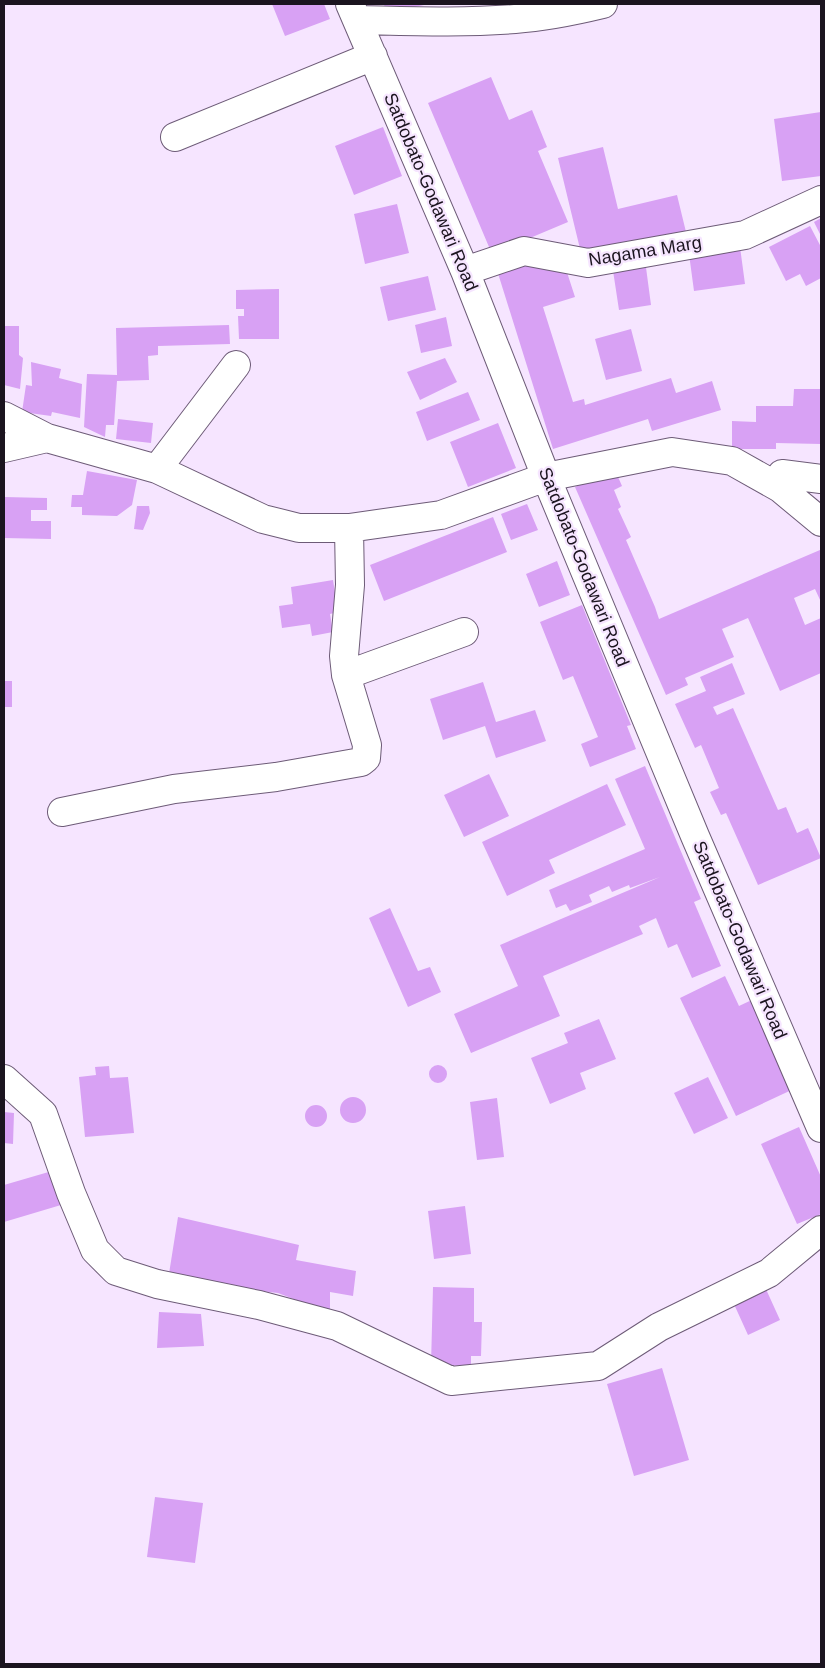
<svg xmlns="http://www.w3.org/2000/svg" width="825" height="1668" viewBox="0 0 825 1668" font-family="Arial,sans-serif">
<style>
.building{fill:#d8a1f4}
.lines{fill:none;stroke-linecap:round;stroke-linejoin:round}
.minor-casing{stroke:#6d5b77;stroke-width:30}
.minor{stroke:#fff;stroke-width:28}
.labels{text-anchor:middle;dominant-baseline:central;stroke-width:4.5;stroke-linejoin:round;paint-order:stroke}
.street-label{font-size:18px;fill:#1b141f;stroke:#f6e5ff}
</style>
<rect width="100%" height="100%" fill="#f6e5ff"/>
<!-- building -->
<path class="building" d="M272,4H324L330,19L285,36Z
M384,4H424V5L386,13Z
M491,77L509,120L532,110L547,147L538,151L568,222L492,254L428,103Z
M821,112V176L782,181L774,119Z
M383,127L402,176L354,195L335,146Z
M603,147L618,209L677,195L686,232L582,257L558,158Z
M397,204L409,253L365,264L354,214Z
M821,218V236L814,222Z
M810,226L821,247V278L806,286L800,274L786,281L769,247Z
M740,247L745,284L694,291L689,254Z
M563,260L575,297L543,307L573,402L584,399L585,405L671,378L676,393L712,381L721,410L652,431L648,419L553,449L496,267Z
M645,260L651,305L619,310L612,264Z
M428,276L436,310L388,321L380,287Z
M279,289V339H239L238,316H244V309H236V290Z
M446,317L452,346L421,353L415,325Z
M229,325L230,344L158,346V355L148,356L149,380L117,381L114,425H106L105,437L84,427L87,374L117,375L116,328Z
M4,326H19V355L23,358L20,389L4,385Z
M631,329L642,371L606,380L595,339Z
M445,358L457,382L420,400L407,372Z
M31,362L61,369L59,378L82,384L80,418L52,412L51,416L22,412L26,385L32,386Z
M794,389H821V444L776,443V449H732V421L756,422V406H793Z
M468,392L480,420L427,441L416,412Z
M118,419L153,423L151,443L116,439Z
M498,423L516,468L468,487L450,442Z
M615,470L622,486L614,490L621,507L618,509L631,537L626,540L655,607L659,619L820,550L821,553V602L815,589L794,598L805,625L821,618V673L780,691L748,618L722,629L734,657L685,678L688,685L666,695L575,487Z
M87,471L137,480L132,505L117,516L82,515V507H71L72,495H83Z
M4,497L47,498V510H31V521H51V539L4,538Z
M527,504L538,530L511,540L501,514Z
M137,506H149L150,513L143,530L134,529Z
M493,517L507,552L384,601L370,565Z
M557,561L570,595L539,607L526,574Z
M333,580L338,612L330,614L333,632L312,636L310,624L282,628L279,606L293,604L291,587Z
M582,605L631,725L627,726L636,749L590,767L581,744L598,737L573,676L563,680L540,622Z
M732,663L745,694L713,707L717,715L733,708L778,810L786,807L797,833L808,828L821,858L758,885L726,813L721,815L710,792L719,788L701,745L695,748L675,704L706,691L700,677Z
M4,681H12V707H4Z
M483,682L496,722L535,710L546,741L496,758L485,726L443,740L430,699Z
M645,766L701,899L694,902L721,966L692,978L677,944L668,948L656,918L639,926L643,934L543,976L560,1016L471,1053L454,1014L518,986L500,945L660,877L630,888L629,885L612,892L609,886L589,895L592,902L570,911L566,904L556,908L549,890L645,849L615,779Z
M489,774L509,816L464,837L444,795Z
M607,784L626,825L549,860L555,873L507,896L482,842Z
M390,908L418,971L430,967L441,992L408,1007L369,918Z
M725,976L739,1006L756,998L798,1087L736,1116L680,998Z
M599,1019L616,1059L580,1073L586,1089L550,1104L531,1058L568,1043L564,1033Z
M429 1074a9 9 0 1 1 18 0a9 9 0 1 1-18 0Z
M109,1066L110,1078L128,1077L134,1133L85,1137L79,1077L96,1075L95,1067Z
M708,1077L728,1118L694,1134L674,1093Z
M340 1110a13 13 0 1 1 26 0a13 13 0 1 1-26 0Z
M497,1098L504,1157L477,1160L470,1102Z
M305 1116a11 11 0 1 1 22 0a11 11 0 1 1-22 0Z
M4,1112L14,1113L13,1144L4,1143Z
M799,1127L821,1177V1214L797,1224L761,1144Z
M52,1171L61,1205L4,1222V1185Z
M465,1206L471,1254L434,1259L428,1211Z
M178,1217L299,1245L296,1260L356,1271L353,1296L330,1292V1313L278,1293L168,1280Z
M433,1287L474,1288V1322H482L481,1356H471V1366L431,1365Z
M765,1287L780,1320L748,1335L733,1302Z
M159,1312L201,1314L204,1346L157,1348Z
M662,1368L689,1460L634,1476L607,1384Z
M155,1497L203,1503L195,1563L147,1557Z"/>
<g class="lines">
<defs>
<path id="minor" d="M350,4L465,271L546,477L695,836L821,1128
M358,20C410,21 463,23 515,19C545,17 574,11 603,4
M175,137L373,56
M465,271L524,251L588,263L745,235L821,200
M4,416L47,438L157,469L263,519L299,528H349L441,515L546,477L672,452L732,461L780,488L821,522
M4,448L47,438
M157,469L236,365
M780,488L782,474L821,479
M346,675L464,632
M62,812L174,789L276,777L361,762L366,758L367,745L346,675L344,656L350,585L349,528
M4,1079L43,1114L71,1193L95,1250L116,1271L157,1284L259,1305L337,1326L451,1381L598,1366L659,1327L769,1273L821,1230"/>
</defs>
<!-- minor casing -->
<use href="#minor" class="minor-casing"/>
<!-- minor -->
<use href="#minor" class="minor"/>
</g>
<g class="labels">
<!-- street labels -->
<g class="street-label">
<text transform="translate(431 192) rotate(67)">Satdobato-Godawari Road</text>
<text transform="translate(645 251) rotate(-9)">Nagama Marg</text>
<text transform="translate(584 567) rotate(68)">Satdobato-Godawari Road</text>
<text transform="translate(740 940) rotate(67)">Satdobato-Godawari Road</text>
</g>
</g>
<!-- border -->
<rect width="825" height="1668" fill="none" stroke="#1b141f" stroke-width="10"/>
</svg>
